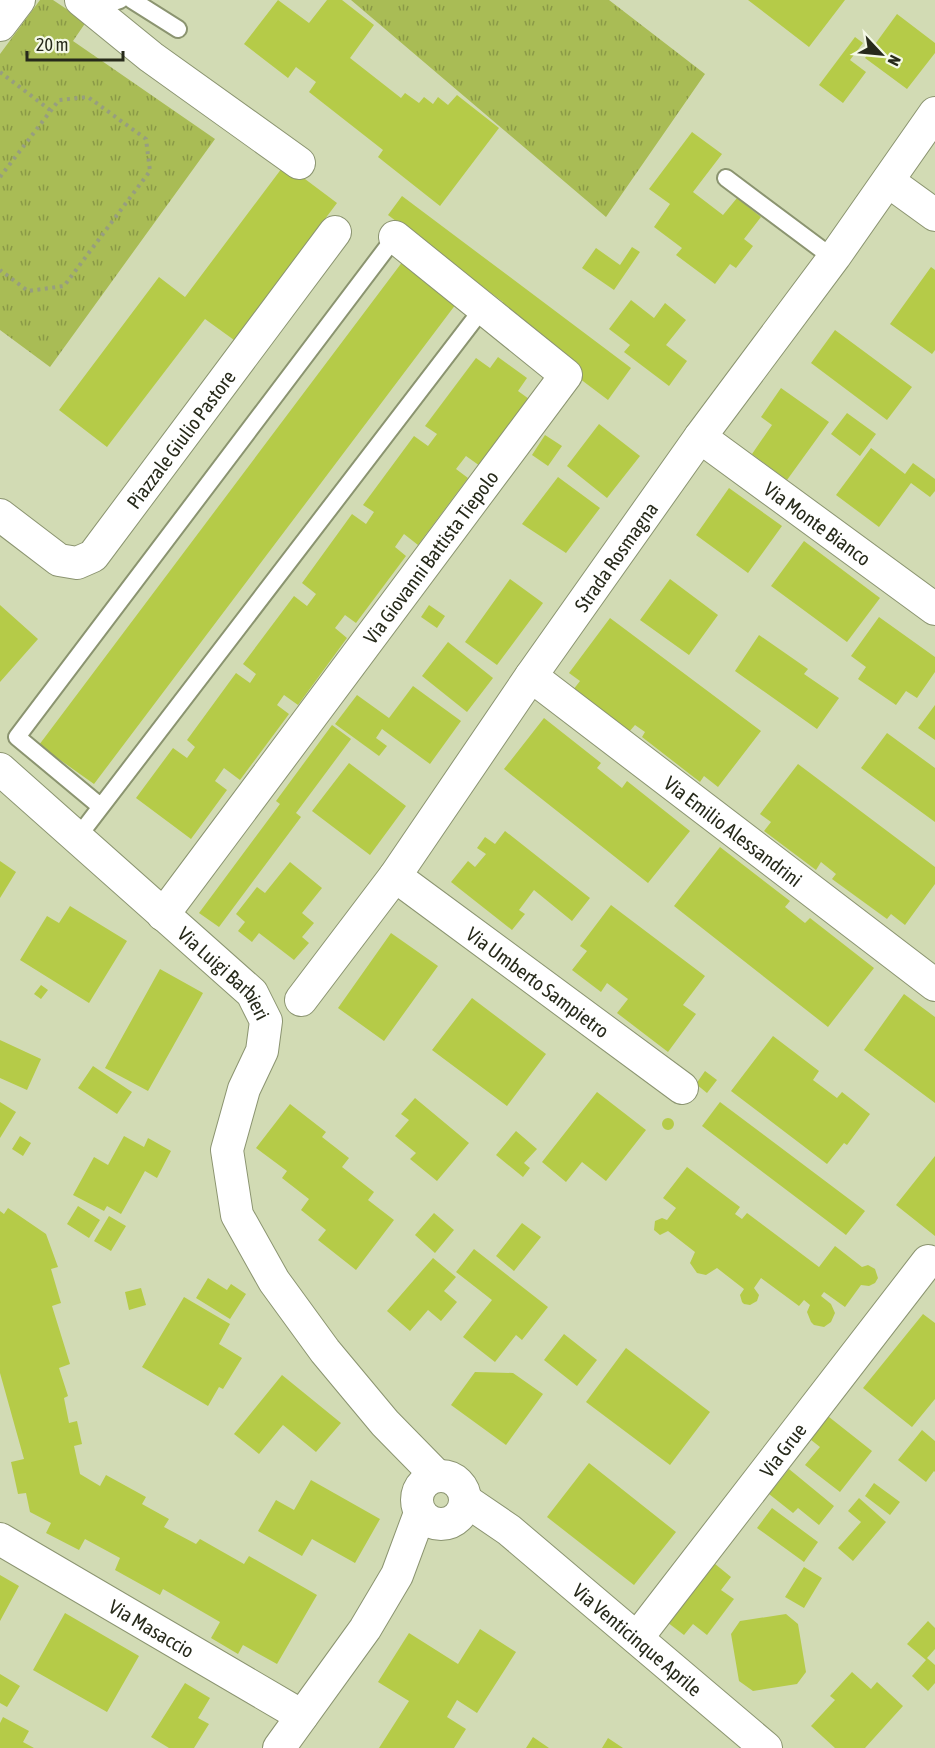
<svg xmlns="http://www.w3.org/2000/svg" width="935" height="1748" viewBox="0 0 935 1748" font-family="'Asap Condensed',sans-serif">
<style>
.grass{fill:url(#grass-tufts)}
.building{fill:#b5cb48}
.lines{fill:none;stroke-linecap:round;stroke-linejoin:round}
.lane-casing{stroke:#8b9470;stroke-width:20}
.street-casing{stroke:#8b9470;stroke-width:34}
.path{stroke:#979e7f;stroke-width:4;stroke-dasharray:3 4.5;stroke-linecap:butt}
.lane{stroke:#fff;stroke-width:16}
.street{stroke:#fff;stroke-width:32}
.labels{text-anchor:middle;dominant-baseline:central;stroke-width:6;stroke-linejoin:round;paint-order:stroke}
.street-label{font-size:20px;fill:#272a1b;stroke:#f4f9e6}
</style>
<defs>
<pattern id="grass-tufts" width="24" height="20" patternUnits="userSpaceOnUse" patternTransform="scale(1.5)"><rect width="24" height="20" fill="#a9bc55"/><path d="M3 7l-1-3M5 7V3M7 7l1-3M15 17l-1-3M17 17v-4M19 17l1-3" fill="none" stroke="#8a9946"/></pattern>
</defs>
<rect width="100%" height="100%" fill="#d2dbb4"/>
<!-- grass -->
<path class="grass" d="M40,0H53L86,22L73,41L215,139L50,367L0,330V54Z
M351,0H609L705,74L606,217Z"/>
<!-- building -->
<path class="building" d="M278,0L309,23L327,0H342L374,25L350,58L401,98L405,93L419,103L424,97L433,104L438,97L448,105L457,95L499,128L440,206L378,157L383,150L309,92L316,82L296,67L288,78L244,44Z
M748,0H845L809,47Z
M897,14L935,43V53L907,89L865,58Z
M855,37L863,43L850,60L866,72L843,103L819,85Z
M692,132L722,154L693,192L723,215L737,198L761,217L744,239L753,246L736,268L730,264L715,284L676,255L682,248L654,227L670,204L649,189Z
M285,164L337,203L234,340L205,319L107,447L59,410L159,277L185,297Z
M402,196L631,368L608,400L494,314L503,302L388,215Z
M632,247L640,252L614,290L582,268L596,248L620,265Z
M403,261L456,304L94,784L39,745Z
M931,267L935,270V350L932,354L890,324Z
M631,300L654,318L665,303L686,320L666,345L687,361L669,386L624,352L630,345L609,329Z
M835,330L912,387L887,420L811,363Z
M498,357L527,378L518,391L529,399L480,466L466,456L456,469L468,478L418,545L404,534L395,547L406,556L356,623L345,615L335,628L347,638L298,705L284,695L277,705L289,714L240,780L224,768L215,781L227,790L191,839L136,798L173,748L187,758L195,747L187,740L236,673L250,683L256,674L243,664L294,596L307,606L316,594L302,583L352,514L366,524L374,512L363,505L414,436L428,446L437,434L425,426L476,358L490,368Z
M781,388L829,422L787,480L752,454L772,425L761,417Z
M847,413L876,434L860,456L831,434Z
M599,424L640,456L607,498L567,466Z
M545,435L562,446L548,466L532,455Z
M871,448L905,474L913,463L935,479V491L930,497L911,483L879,527L836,495Z
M558,477L600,508L566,553L522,524Z
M729,488L782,526L748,573L696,535Z
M804,541L880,598L847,642L771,586Z
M510,579L543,603L497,665L465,642Z
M670,579L718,615L689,655L640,620Z
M0,605L38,639L0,682Z
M429,605L445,616L437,628L421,617Z
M879,617L935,657V672L917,698L906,691L896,705L858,679L866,667L851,656Z
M610,618L761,731L718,787L704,776L700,782L642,737L645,732L635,725L629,732L573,690L580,681L569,673Z
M759,635L808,669L804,674L839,698L817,729L735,671Z
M448,642L493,678L467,712L422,676Z
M413,686L461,721L430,764L382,729L376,738L387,746L379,756L335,724L357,695L389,718Z
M935,705V740L918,728Z
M544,718L601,763L597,768L622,788L627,781L690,831L648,883L504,769Z
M332,725L351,739L296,813L301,817L219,927L199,913L280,804L276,801Z
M887,733L935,768V822L861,768Z
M349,763L406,806L370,855L312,811Z
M798,764L935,867V884L905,925L891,914L887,919L832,879L836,874L821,862L816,870L764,831L771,822L760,814Z
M505,831L590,898L572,921L534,890L519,910L525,914L512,930L451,882L468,861L475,867L486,854L477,848L485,837L495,844Z
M720,847L790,901L785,907L805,923L810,918L874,968L828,1027L674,906Z
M0,861L16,872L0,898Z
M290,862L322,888L302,913L314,923L302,937L309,943L294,960L259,933L252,942L238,931L245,922L236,914L257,887L265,893Z
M611,905L705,976L683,1005L696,1014L668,1052L617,1013L628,999L607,983L601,992L572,970L587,951L580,946Z
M70,906L127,941L89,1003L20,960L47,916L59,923Z
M391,933L438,966L384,1041L338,1008Z
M160,969L203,993L148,1091L105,1068Z
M41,985L48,990L41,999L34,994Z
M904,994L935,1017V1103L864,1050Z
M472,998L546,1054L507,1106L432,1050Z
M773,1036L819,1071L813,1080L837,1098L842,1092L870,1114L847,1145L844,1143L827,1164L731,1091Z
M0,1040L41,1059L27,1090L0,1078Z
M93,1066L132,1092L117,1114L78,1088Z
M705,1071L717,1080L707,1093L696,1084Z
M597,1092L646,1130L606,1181L582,1162L566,1182L542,1162Z
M415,1098L469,1143L437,1181L410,1159L416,1153L395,1136L409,1120L401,1114Z
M0,1102L16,1112L0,1138Z
M720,1102L865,1211L846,1235L702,1126Z
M290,1104L326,1132L322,1137L349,1158L342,1167L374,1192L368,1200L394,1220L356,1270L318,1240L326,1230L301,1210L309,1199L282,1178L287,1171L256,1148Z
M662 1124a6 6 0 1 1 12 0a6 6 0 1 1-12 0Z
M516,1131L537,1149L524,1163L530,1168L523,1177L496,1155Z
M20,1136L31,1143L23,1156L12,1149Z
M124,1136L144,1147L148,1138L171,1151L157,1178L145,1171L121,1214L107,1206L104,1211L73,1195L94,1157L108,1165Z
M935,1156V1236L896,1205Z
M687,1167L740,1207L735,1214L742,1219L747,1213L819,1267L835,1246L862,1267L868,1265L875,1269L878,1278L875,1283L869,1286L861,1285L845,1307L824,1292L821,1296L831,1304L835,1313L831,1322L824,1327L814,1325L811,1322L807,1312L810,1305L804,1300L799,1306L761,1278L754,1288L759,1295L757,1301L750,1305L744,1304L742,1302L740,1295L744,1289L717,1268L706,1275L697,1273L690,1263L695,1252L668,1231L660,1235L654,1230L655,1221L662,1218L667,1220L676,1208L663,1198Z
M78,1206L100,1220L89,1238L67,1224Z
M8,1208L46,1234L58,1267L51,1269L61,1303L52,1306L70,1364L59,1368L68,1396L64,1398L69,1423L77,1421L82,1444L74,1446L80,1474L100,1486L106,1475L146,1497L142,1504L169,1519L164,1527L196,1544L200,1539L244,1564L249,1556L317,1595L277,1664L243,1645L238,1654L211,1638L220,1622L163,1589L160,1595L115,1570L120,1558L85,1539L79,1550L46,1533L51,1523L30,1512L26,1493L18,1494L11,1462L24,1459L0,1373V1211L4,1214Z
M434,1213L454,1230L435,1253L415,1235Z
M109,1216L126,1226L111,1251L94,1241Z
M522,1223L541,1237L514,1271L496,1256Z
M474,1249L548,1307L522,1340L516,1335L495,1362L463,1337L492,1300L456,1272Z
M433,1258L456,1277L444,1291L457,1302L441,1321L428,1310L410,1331L387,1311Z
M208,1278L227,1290L231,1284L246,1294L230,1319L196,1298Z
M141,1288L146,1305L129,1310L125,1292Z
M184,1297L230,1324L219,1344L242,1358L223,1389L219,1387L208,1406L142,1367Z
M923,1314L935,1323V1399L912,1427L863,1388Z
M564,1334L597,1360L577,1386L544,1360Z
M626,1348L710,1412L670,1465L586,1402Z
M475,1372L513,1373L543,1394L506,1445L451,1405Z
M282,1375L341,1423L316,1452L283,1425L259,1454L234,1434Z
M824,1413L872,1451L840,1492L805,1465L820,1447L806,1436Z
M922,1430L935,1441V1472L934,1471L926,1482L898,1460Z
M589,1463L676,1532L634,1585L547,1517Z
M789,1469L834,1506L819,1525L798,1508L793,1513L769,1494Z
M311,1480L380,1519L355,1563L312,1539L302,1556L258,1531L276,1500L294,1510Z
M874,1483L900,1502L890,1515L865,1496Z
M859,1498L886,1522L853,1561L838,1548L861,1522L848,1511Z
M772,1508L818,1542L804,1562L757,1528Z
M709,1559L731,1577L721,1590L734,1599L707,1635L693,1624L684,1635L663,1619Z
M804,1567L822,1578L804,1608L785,1597Z
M0,1575L19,1586L0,1621Z
M65,1613L139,1656L107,1712L33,1670Z
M786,1614L798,1624L806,1672L797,1684L753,1691L739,1681L731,1634L740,1621Z
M928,1621L935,1628V1649L927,1658L935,1665V1683L928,1691L912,1676L926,1660L907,1644Z
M480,1629L516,1652L477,1713L457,1700L447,1717L466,1729L454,1748H379L409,1701L378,1682L409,1633L458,1664Z
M852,1672L871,1689L877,1682L903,1706L865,1748H835L811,1726L835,1700L830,1696Z
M0,1674L20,1686L7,1707L0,1703Z
M185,1683L210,1698L198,1718L209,1724L194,1748H169L151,1737Z
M3,1717L29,1731L23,1742L34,1748H0V1723Z
M533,1737L549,1748H526Z
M608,1738L623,1748H602Z"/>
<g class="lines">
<defs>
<path id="lane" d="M132,0L178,29
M94,9L120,0
M726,178L821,249L835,256
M100,806L17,737L395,237
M77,838L483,308"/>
<g id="street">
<path d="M81,0L151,57L299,163"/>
<path d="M0,25L19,0"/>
<path d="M888,181L935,215"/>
<path id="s1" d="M700,437L935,609"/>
<path id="s2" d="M0,515L59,560L77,563L93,556L335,232"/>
<path id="s3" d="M531,676L935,985"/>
<path id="s4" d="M0,769L252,993L266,1021L262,1051L244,1089L227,1150L237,1215L274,1281L325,1351L385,1423L437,1476"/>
<path id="s5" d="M395,876L682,1088"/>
<path id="s6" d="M163,915L566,375L395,237"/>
<path id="s7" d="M301,1000L395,876L531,676L700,437L835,256L935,113"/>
<circle cx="441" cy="1500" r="24"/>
<path id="s8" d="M465,1500L509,1530L766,1748"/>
<path id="s9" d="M0,1539L302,1716"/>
<path id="s10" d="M637,1638L928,1261"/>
<path d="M279,1748L365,1629L397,1575L420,1513"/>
</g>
</defs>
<!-- lane casing -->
<use href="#lane" class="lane-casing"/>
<!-- street casing -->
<use href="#street" class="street-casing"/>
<!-- path -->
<path class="path" d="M0,72L50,110
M0,177L59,100L88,97L146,139L150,171L64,286L28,291L0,270"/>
<!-- lane -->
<use href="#lane" class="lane"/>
<!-- street -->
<use href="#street" class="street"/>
</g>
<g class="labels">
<!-- street labels -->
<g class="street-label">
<text stroke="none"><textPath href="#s2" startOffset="256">Piazzale Giulio Pastore</textPath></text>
<text stroke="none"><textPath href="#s1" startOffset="146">Via Monte Bianco</textPath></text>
<text stroke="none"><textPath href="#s7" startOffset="544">Strada Rosmagna</textPath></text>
<text stroke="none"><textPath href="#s6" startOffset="447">Via Giovanni Battista Tiepolo</textPath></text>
<text stroke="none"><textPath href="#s3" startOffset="255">Via Emilio Alessandrini</textPath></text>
<text stroke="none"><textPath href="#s4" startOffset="304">Via Luigi Barbieri</textPath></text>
<text stroke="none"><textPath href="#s5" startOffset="178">Via Umberto Sampietro</textPath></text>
<text stroke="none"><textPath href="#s10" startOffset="238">Via Grue</textPath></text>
<text stroke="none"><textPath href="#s9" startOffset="176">Via Masaccio</textPath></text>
<text stroke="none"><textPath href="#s8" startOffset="222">Via Venticinque Aprile</textPath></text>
</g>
</g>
<!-- north arrow -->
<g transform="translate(881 54) rotate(116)" stroke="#f4f9e6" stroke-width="4.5" paint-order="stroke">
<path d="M0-4.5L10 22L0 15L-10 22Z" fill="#272a1b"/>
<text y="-9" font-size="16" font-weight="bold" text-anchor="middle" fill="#272a1b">N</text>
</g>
<!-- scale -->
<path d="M27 51v9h96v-9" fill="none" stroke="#272a1b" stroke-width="3"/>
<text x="36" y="51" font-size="18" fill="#272a1b" stroke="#f4f9e6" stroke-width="4.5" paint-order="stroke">20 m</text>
</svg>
